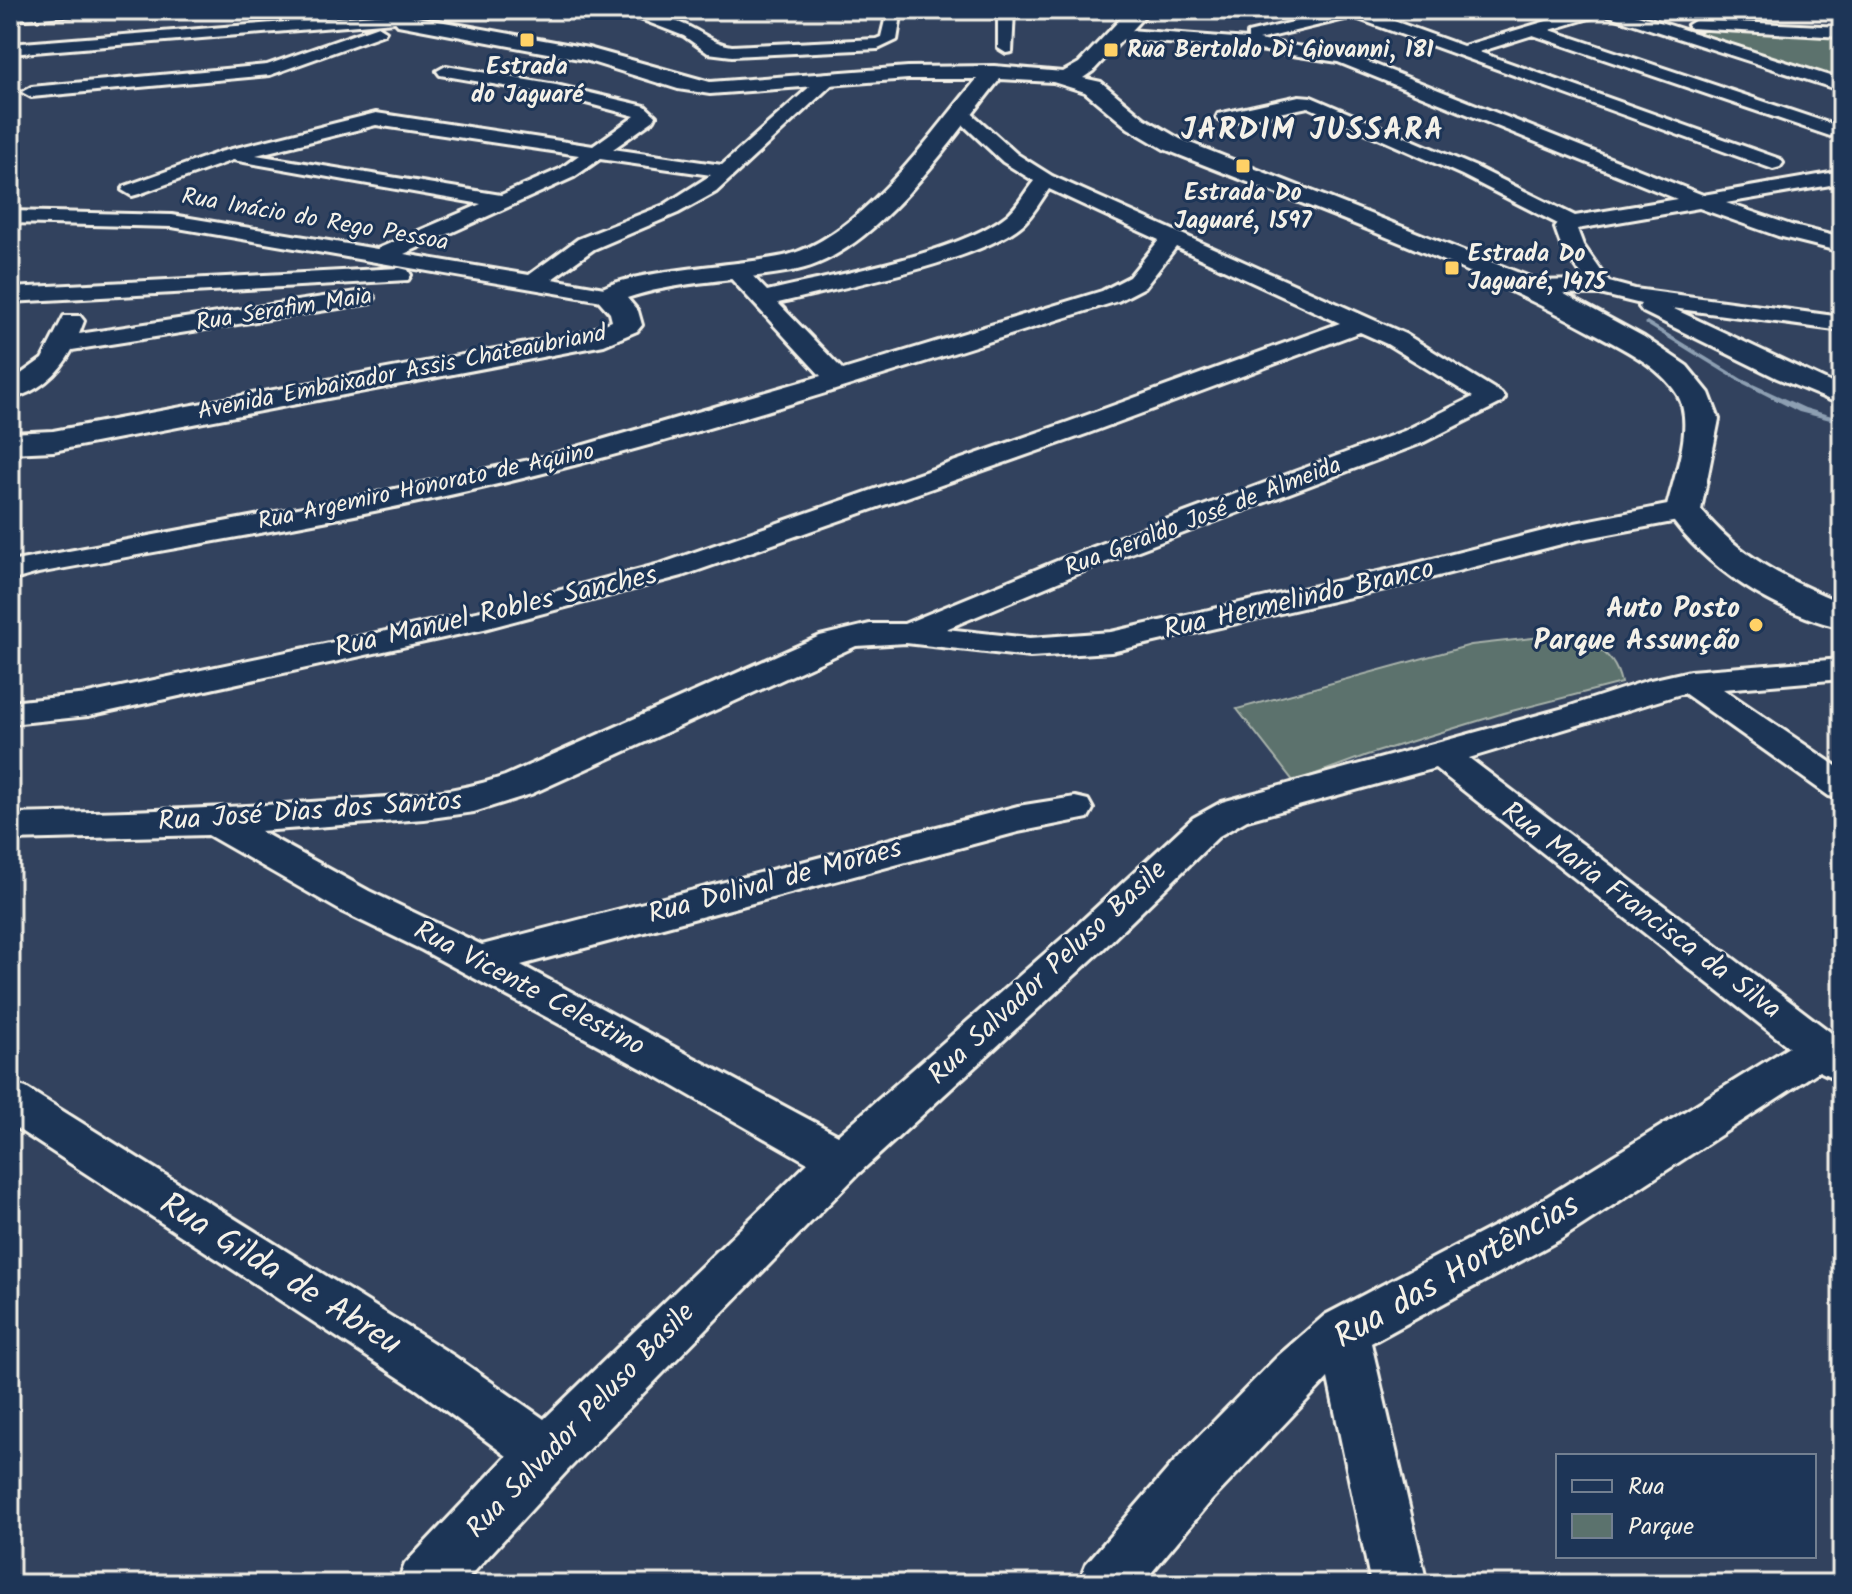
<svg xmlns="http://www.w3.org/2000/svg" width="1852" height="1594" viewBox="0 0 1852 1594" font-family="Kalam,sans-serif">
<style>
.green{fill:#5b726d;stroke:#a8b2aa;stroke-width:2}
.lines{fill:none;stroke-linecap:round;stroke-linejoin:round}
.stream{fill:#8d9fb2;fill-rule:evenodd}
.street-casing{stroke:#f4f1e8;stroke-width:6}
.secondary-casing{stroke:#f4f1e8;stroke-width:6}
.street{fill:#1d3557;fill-rule:evenodd}
.secondary{fill:#1d3557;fill-rule:evenodd}
.poi-dot{fill:#ffd166;stroke:#1d3557;stroke-width:3}
.labels{text-anchor:middle;dominant-baseline:central;stroke-width:6;stroke-linejoin:round;paint-order:stroke}
.far-poi-label{font-size:24px;font-weight:bold;fill:#f4f1e8;stroke:#1d3557;text-anchor:start}
.far-street-label{font-size:24px;fill:#f4f1e8;stroke:#1d3557}
.street-label{font-size:28px;fill:#f4f1e8;stroke:#1d3557}
.poi-label{font-size:28px;font-weight:bold;fill:#f4f1e8;stroke:#1d3557;text-anchor:end}
.far-district-label{font-size:30px;font-weight:bold;letter-spacing:2px;fill:#f4f1e8;stroke:#1d3557}
.near-street-label{font-size:34px;fill:#f4f1e8;stroke:#1d3557}
</style>
<rect width="100%" height="100%" fill="#32425e"/>
<filter id="ink" filterUnits="userSpaceOnUse"><feTurbulence type="fractalNoise" baseFrequency=".0125" numOctaves="2"/><feDisplacementMap in="SourceGraphic" scale="16" xChannelSelector="R" yChannelSelector="G"/><feConvolveMatrix kernelMatrix="1 2 1 2 8 2 1 2 1" color-interpolation-filters="sRGB"/></filter>
<g filter="url(#ink)">
<!-- green -->
<path class="green" d="M1679,28L1842,36V79Z
M1541,637C1577,641 1612,640 1621,683L1504,713L1367,755L1294,782L1237,709L1471,645Z"/>
<g class="lines">
<!-- stream -->
<path class="stream" d="M1647,321L1742,379L1805,408L1842,419V423L1799,412L1738,381L1645,324L1644,323Z"/>
<defs>
<path id="street" d="M10,10H88L80,15L10,20Z
M617,10C644,10 674,18 697,31C710,38 717,44 732,46L876,39L881,37L887,12H899L901,15L897,40L878,49L732,56L708,53L684,36Z
M998,10H1014L1012,52L1006,53L998,48Z
M1343,10H1371L1369,12L1463,46L1583,10H1622L1842,80V91L1603,14L1550,30L1837,126L1839,130L1830,136L1533,35L1479,52L1780,159L1783,163L1780,167L1773,169L1353,17L1258,40L1348,54L1703,195L1842,171V183L1726,203L1794,226L1842,238V252L1778,236L1699,208L1577,229L1583,245L1609,282L1635,289L1842,317V331L1672,308L1842,388V405L1777,378L1643,312L1639,307L1641,304L1600,294L1524,293L1521,288L1524,283L1532,281L1585,280L1561,245L1555,228L1558,224L1462,175L1308,107L1225,124L1216,118L1218,114L1299,96L1311,97L1476,167L1575,216L1677,199L1338,62L1259,50L1115,39L1107,34L1115,29L1248,39V33Z
M400,13L406,15V21L10,54V44Z
M1696,20L1842,27V37L1690,28L1688,25Z
M378,26L386,31L384,34L270,75L31,97L22,92L31,87L267,65Z
M446,66L556,85L645,106L656,116L654,120L613,149L722,165L824,74L830,73L839,78L716,192L678,213L594,249L552,279L616,290L620,295L616,300L608,302L172,227L10,223V211L172,215L377,249L481,204L233,160L139,194L132,196L122,190L125,186L220,152L376,113L593,146L635,116L556,95L440,75L437,71ZM376,125L579,155L560,169L501,195L256,155ZM600,159L711,175L664,205L578,239L529,275L404,254L574,177Z
M961,107L967,109L1017,154L1052,176L1405,334L1501,393L1505,398L1501,403L1422,443L1091,568L946,629L1030,638L1111,632L1409,565L1575,523L1683,502L1693,505L1697,511L1693,517L1683,520L1577,540L1411,583L1111,652L1030,657L906,643L856,646L531,794L474,812L424,819L260,831L369,891L482,945L1018,806L1075,797L1088,800L1093,809L1088,818L1018,832L521,965L838,1135L1074,928L1193,818L1222,802L1564,708L1646,681L1690,671L1842,659V679L1723,689L1842,770V799L1829,796L1684,693L1469,758L1842,1041V1082L1819,1071L1561,1239L1371,1343L1427,1584H1371L1328,1378L1211,1501L1142,1584H1078L1086,1564L1173,1463L1278,1356L1325,1315L1527,1209L1789,1047L1435,768L1247,820L1219,836L1102,950L858,1174L566,1472L463,1584H397L405,1564L507,1456L418,1390L10,1124V1083L26,1088L454,1356L544,1419L808,1163L654,1075L422,950L341,911L208,835L10,840V814C115,812 220,809 326,801C387,797 447,796 505,776L820,636L870,624H904L1069,556L1404,431L1473,397L1387,344L1360,332L1086,434L682,576L484,629L88,716L10,724V702L88,694L481,611L660,564L1068,422L1340,323L1176,247L1145,287L1118,301C931,359 745,422 555,470C385,514 210,541 38,573L10,581V562L367,495L543,457L821,376L723,270L726,265H742L767,291C830,276 958,254 1007,215C1017,207 1025,192 1034,181L1003,162L955,117L952,113L955,109ZM1049,189L1159,240L1129,277L1102,291L843,370L778,303C838,288 980,262 1023,224C1033,215 1041,200 1049,189Z
M400,268L408,270L411,275L408,280L10,302V288Z
M363,291L371,293L375,298L371,303L72,350C58,375 38,392 10,399V382L42,359L64,316H80L84,321L79,334Z"/>
<path id="secondary" d="M385,10H406L411,16L588,48L710,82L908,67L994,66L1063,72L1079,63L1129,10H1150L1093,71L1083,78L1101,82L1144,118L1180,139L1542,282L1644,337L1687,366L1709,393L1719,419L1701,510C1738,556 1788,581 1842,603V628C1774,612 1706,569 1666,511C1673,478 1696,424 1677,394C1660,366 1622,348 1594,333C1458,259 1308,207 1164,149L1128,128L1085,92L1053,82L1000,79C950,140 878,253 797,270C741,281 681,280 627,298L638,311L642,325L637,331L604,345L53,451L10,453V433L53,431L586,332L612,321L610,313L594,295C611,270 753,265 788,255C863,234 929,136 977,79H908L710,94L678,89L585,60L398,25Z"/>
</defs>
<!-- street casing -->
<use href="#street" class="street-casing"/>
<!-- secondary casing -->
<use href="#secondary" class="secondary-casing"/>
<!-- street -->
<use href="#street" class="street"/>
<!-- secondary -->
<use href="#secondary" class="secondary"/>
</g>
</g>
<!-- markers -->
<g class="poi-dot">
<rect x="519" y="32" width="16" height="16" rx="4"/>
<rect x="1103" y="42" width="16" height="16" rx="4"/>
<rect x="1235" y="158" width="16" height="16" rx="4"/>
<rect x="1444" y="260" width="16" height="16" rx="4"/>
<circle cx="1756" cy="625" r="8"/>
</g>
<g class="labels">
<!-- far-poi labels -->
<g class="far-poi-label">
<text x="1127" y="50">Rua Bertoldo Di Giovanni, 181</text>
<text x="527" y="67" text-anchor="middle">Estrada<tspan x="527" dy="28">do Jaguaré</tspan></text>
<text x="1243" y="193" text-anchor="middle">Estrada Do<tspan x="1243" dy="28">Jaguaré, 1597</tspan></text>
<text x="1468" y="254">Estrada Do<tspan x="1468" dy="28">Jaguaré, 1475</tspan></text>
</g>
<!-- far-street labels -->
<g class="far-street-label">
<text transform="translate(315 220) rotate(10)">Rua Inácio do Rego Pessoa</text>
<text transform="translate(284 310) rotate(-9)">Rua Serafim Maia</text>
<text transform="translate(402 373) rotate(-11)">Avenida Embaixador Assis Chateaubriand</text>
<text transform="translate(426 487) rotate(-12)">Rua Argemiro Honorato de Aquino</text>
<text transform="translate(1203 517) rotate(-21)">Rua Geraldo José de Almeida</text>
</g>
<!-- street labels -->
<g class="street-label">
<text transform="translate(1299 600) rotate(-13)">Rua Hermelindo Branco</text>
<text transform="translate(496 612) rotate(-13)">Rua Manuel Robles Sanches</text>
<text transform="translate(310 812) rotate(-4)">Rua José Dias dos Santos</text>
<text transform="translate(775 882) rotate(-15)">Rua Dolival de Moraes</text>
<text transform="translate(1641 911) rotate(37)">Rua Maria Francisca da Silva</text>
<text transform="translate(1048 973) rotate(-43)">Rua Salvador Peluso Basile</text>
<text transform="translate(529 989) rotate(28)">Rua Vicente Celestino</text>
<text transform="translate(581 1421) rotate(-46)">Rua Salvador Peluso Basile</text>
</g>
<!-- poi labels -->
<g class="poi-label">
<text x="1740" y="609">Auto Posto<tspan x="1740" dy="32">Parque Assunção</tspan></text>
</g>
<!-- far-district labels -->
<g class="far-district-label">
<text x="1313" y="131">JARDIM JUSSARA</text>
</g>
<!-- near-street labels -->
<g class="near-street-label">
<text transform="translate(1457 1272) rotate(-30)">Rua das Hortências</text>
<text transform="translate(280 1275) rotate(32)">Rua Gilda de Abreu</text>
</g>
</g>
<!-- margin -->
<rect width="1852" height="1594" fill="none" stroke="#1d3557" stroke-width="40"/>
<rect x="20" y="20" width="1812" height="1554" fill="none" stroke="#f4f1e8" stroke-width="3" filter="url(#ink)"/>
<!-- legend -->
<rect x="1556" y="1454" width="260" height="104" fill="#1d3557" stroke="#738091" stroke-width="2"/>
<rect x="1572" y="1480" width="40" height="12" fill="#1d3557" stroke="#738091" stroke-width="2"/>
<text x="1628" y="1494" font-size="24" fill="#f4f1e8">Rua</text>
<rect x="1572" y="1514" width="40" height="24" fill="#5b726d" stroke="#738091" stroke-width="2"/>
<text x="1628" y="1534" font-size="24" fill="#f4f1e8">Parque</text>
</svg>
